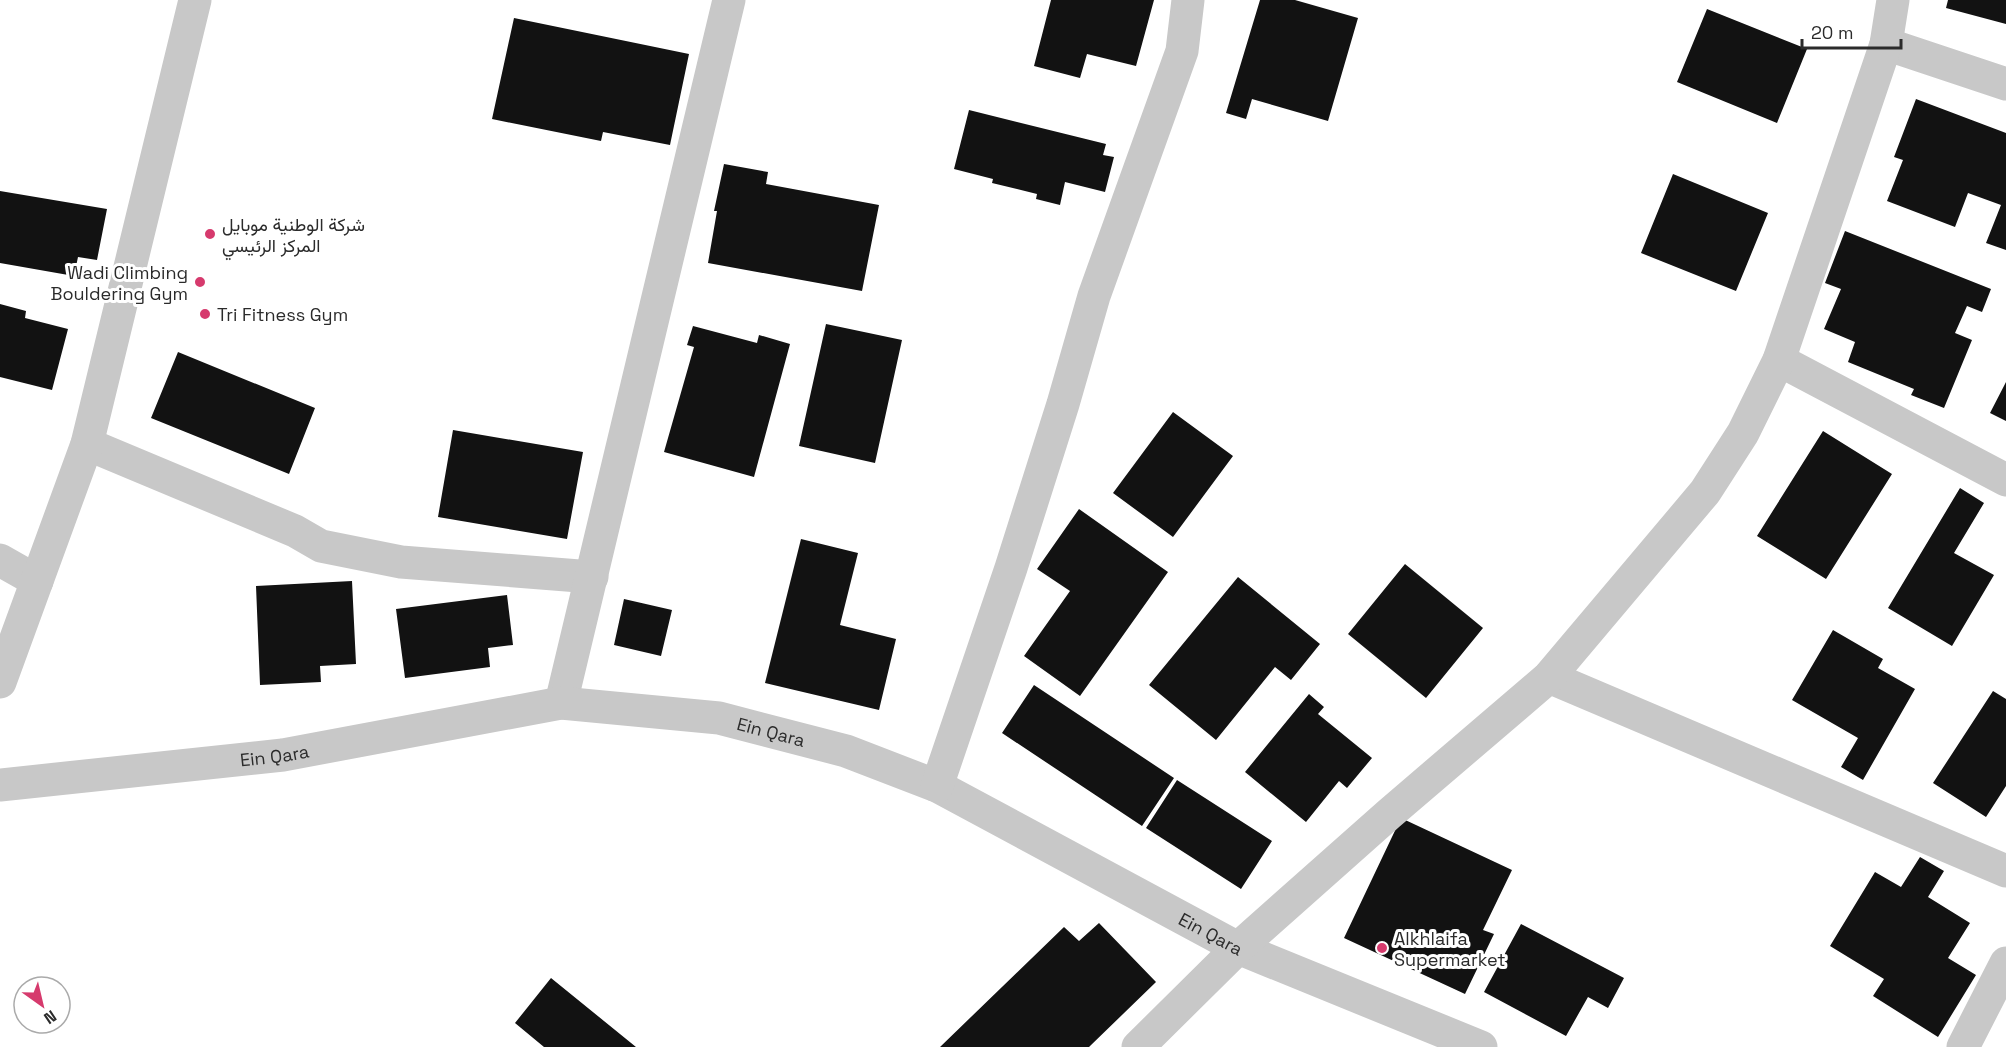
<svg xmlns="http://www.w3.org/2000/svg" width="2006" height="1047" viewBox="0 0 2006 1047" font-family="'Space Grotesk',Vazirmatn,sans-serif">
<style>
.building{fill:#121212}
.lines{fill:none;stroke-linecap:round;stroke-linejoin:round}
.minor{stroke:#c8c8c8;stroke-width:33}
.poi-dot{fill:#d63a6d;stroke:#fff;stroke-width:2}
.labels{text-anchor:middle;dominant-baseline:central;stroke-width:6;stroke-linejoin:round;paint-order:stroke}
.poi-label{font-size:18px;fill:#2b2b2b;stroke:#fff;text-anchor:start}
.street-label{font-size:18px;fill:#2b2b2b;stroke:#fff}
</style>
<rect width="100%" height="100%" fill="#fff"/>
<!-- building -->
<path class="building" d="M1051,0H1154L1136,66L1087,54L1080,78L1034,66Z
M1260,0H1295L1358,18L1328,121L1252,99L1246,119L1226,113Z
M1948,0H2006V24L1946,8Z
M1707,9L1807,49L1777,123L1677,82Z
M514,18L689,54L670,145L603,132L601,141L492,119Z
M1916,99L2006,133V250L1986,243L2001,205L1968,193L1955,227L1887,201L1903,160L1894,157Z
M969,110L1106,144L1103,155L1114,157L1105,192L1065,182L1060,205L1036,199L1037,194L992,183L993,179L954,169Z
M724,164L768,172L766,184L879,205L862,291L708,263L717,211H714Z
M1673,174L1768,213L1736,291L1641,253Z
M0,191L107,209L97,260L78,257L74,276L0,263Z
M1845,231L1991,289L1982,312L1967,306L1955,333L1972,340L1944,408L1911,395L1914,389L1848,362L1855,342L1824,329L1841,289L1825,283Z
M0,304L26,311L25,318L68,329L52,390L0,377Z
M826,324L902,340L875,463L799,446Z
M693,326L757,343L759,335L790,344L754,477L664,452L694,347L687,345Z
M178,352L315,408L289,474L151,418Z
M2006,382V421L1990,413Z
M1173,412L1233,456L1173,537L1113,493Z
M453,430L583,452L567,539L438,517Z
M1823,431L1892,474L1826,579L1757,536Z
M1960,488L1984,503L1954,553L1994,575L1952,646L1888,608Z
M1079,509L1168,572L1080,696L1024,656L1070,591L1037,569Z
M801,539L858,553L840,625L896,639L879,710L765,683Z
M1405,564L1483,628L1426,698L1348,634Z
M1238,577L1320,644L1291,680L1275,667L1216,740L1149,685Z
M352,581L356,664L320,666L321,682L260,685L256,586Z
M507,595L513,645L488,648L490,667L405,678L396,609Z
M624,599L672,610L661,656L614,645Z
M1833,630L1883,659L1878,668L1915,689L1863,780L1841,767L1858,738L1792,700Z
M1034,685L1174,778L1142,826L1002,733Z
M1993,691L2006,699V786L1986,817L1933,783Z
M1309,694L1324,707L1318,714L1372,758L1347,788L1339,781L1306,822L1245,772Z
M1177,780L1272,841L1241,889L1146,828Z
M1401,818L1512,870L1483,930L1494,934L1465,994L1344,938Z
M1920,857L1944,871L1928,897L1970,923L1948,958L1976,975L1938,1037L1873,996L1884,979L1830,946L1875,872L1901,887Z
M1099,923L1156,982L1089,1047H940L1064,927L1079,941Z
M1521,924L1624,978L1608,1008L1588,997L1566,1036L1484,992Z
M551,978L636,1047H544L515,1023Z"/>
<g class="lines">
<!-- minor -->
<g class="minor">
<path d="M1886,44L2006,84"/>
<path d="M1779,360L2006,480"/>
<path d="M87,444L295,531L321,546L401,562L592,577"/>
<path d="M0,560L37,581"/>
<path d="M1549,677L2006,871"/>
<path d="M0,682L87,444L195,0"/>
<path d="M561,703L729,0"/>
<path id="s1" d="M0,785L283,755L561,703L719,718L846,751L937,786L1238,948L1481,1047"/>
<path d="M937,786L1011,568L1063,404L1094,296L1182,51L1188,0"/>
<path d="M1138,1047L1238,948L1389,814L1549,677L1705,492L1743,433L1779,360L1886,44L1893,0"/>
<path d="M1963,1047L2006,963"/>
</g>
</g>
<!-- markers -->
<g class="poi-dot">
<circle cx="210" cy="234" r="6"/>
<circle cx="200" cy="282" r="6"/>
<circle cx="205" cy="314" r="6"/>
<circle cx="1382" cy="948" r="6"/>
</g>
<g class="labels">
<!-- poi labels -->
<g class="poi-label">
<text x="222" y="224">شركة الوطنية موبايل<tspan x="222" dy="21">المركز الرئيسي</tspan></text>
<text x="188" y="272" text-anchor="end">Wadi Climbing<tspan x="188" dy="21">Bouldering Gym</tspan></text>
<text x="217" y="314">Tri Fitness Gym</text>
<text x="1394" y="938">Alkhlaifa<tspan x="1394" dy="21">Supermarket</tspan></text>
</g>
<!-- street labels -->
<g class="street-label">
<text stroke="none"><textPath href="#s1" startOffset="780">Ein Qara</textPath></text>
<text stroke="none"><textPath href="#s1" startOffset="276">Ein Qara</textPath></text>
<text stroke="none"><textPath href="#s1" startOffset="1266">Ein Qara</textPath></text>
</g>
</g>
<!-- north arrow -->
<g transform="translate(42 1005) rotate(146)"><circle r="28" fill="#ffffff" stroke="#aaaaaa" stroke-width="1.5"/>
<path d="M0-4.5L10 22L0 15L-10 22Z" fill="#d63a6d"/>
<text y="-9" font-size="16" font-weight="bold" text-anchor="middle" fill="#2b2b2b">N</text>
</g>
<!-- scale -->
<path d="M1802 39v9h99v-9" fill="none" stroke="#2b2b2b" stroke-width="3"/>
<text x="1811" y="39" font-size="18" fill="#2b2b2b" stroke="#ffffff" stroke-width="4.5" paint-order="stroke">20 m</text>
</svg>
